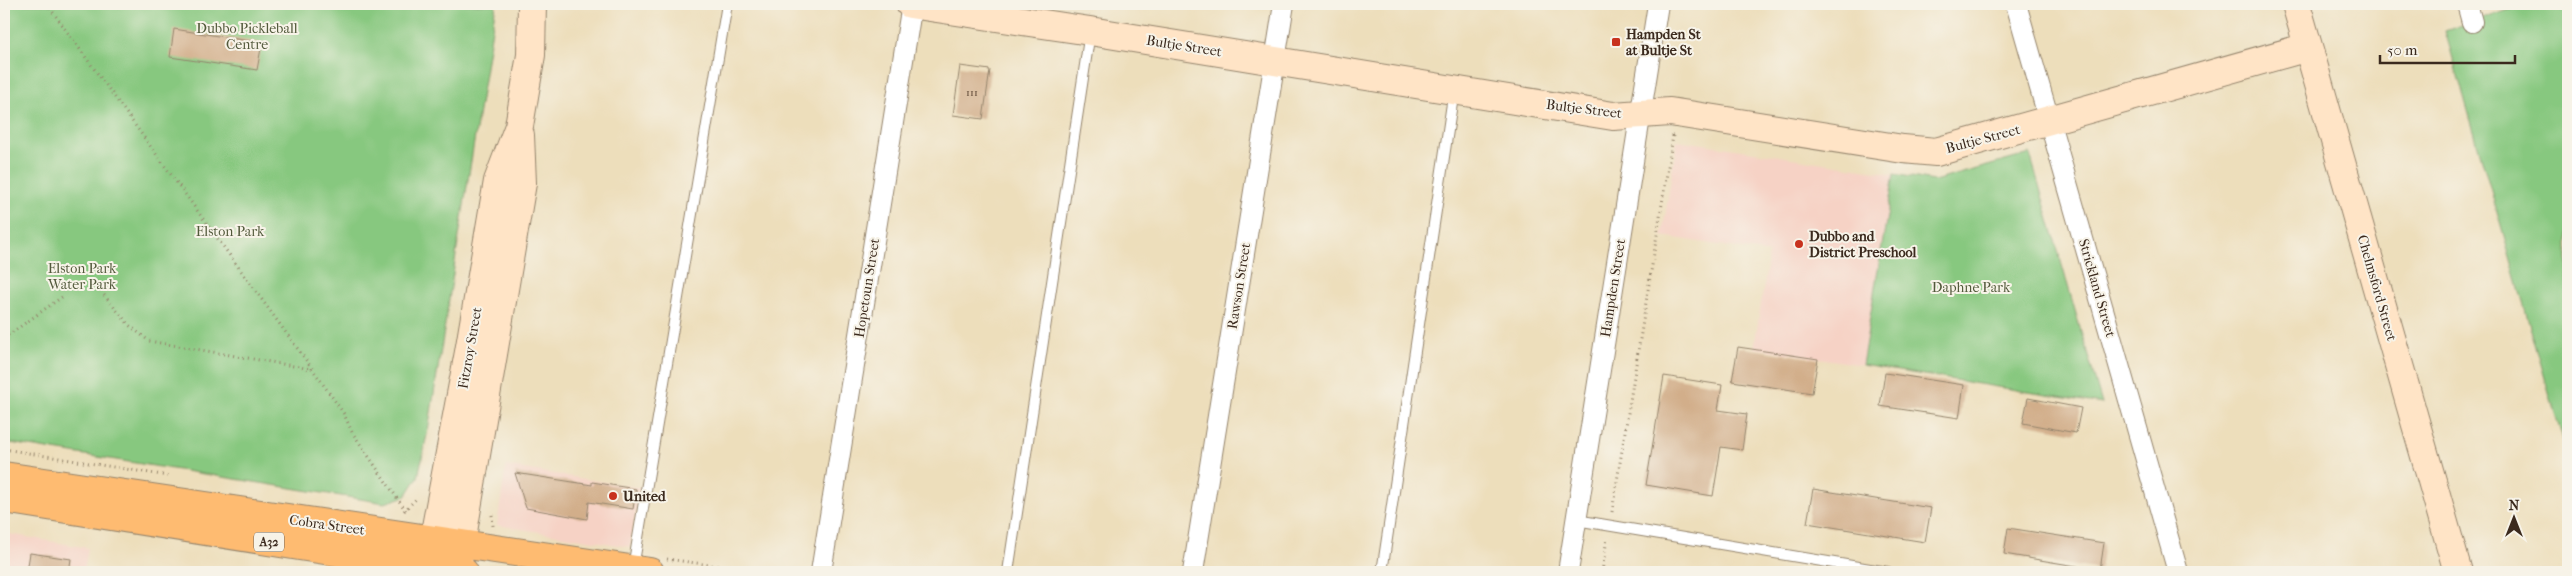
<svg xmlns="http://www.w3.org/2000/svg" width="2572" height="576" viewBox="0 0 2572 576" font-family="'IM FELL French Canon',serif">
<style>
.built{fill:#f6d2c5}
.green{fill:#87c87f;stroke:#61794e}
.building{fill:#d2ae8a}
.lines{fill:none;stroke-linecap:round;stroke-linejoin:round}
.lane-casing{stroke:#94846c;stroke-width:12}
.street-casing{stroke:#94846c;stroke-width:22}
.secondary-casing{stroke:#94846c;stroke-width:30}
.highway-casing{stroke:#94846c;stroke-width:30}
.path{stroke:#94846c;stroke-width:3;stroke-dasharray:1 4;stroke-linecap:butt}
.lane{stroke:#fff;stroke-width:10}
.street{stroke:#fff;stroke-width:20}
.secondary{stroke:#ffe4c6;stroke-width:28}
.highway{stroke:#febb71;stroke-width:28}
.poi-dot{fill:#c8321e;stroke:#f7f3e8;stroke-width:2}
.labels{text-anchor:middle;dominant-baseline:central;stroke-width:4;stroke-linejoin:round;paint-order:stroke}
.number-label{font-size:11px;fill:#614b39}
.shield{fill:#f7f3e8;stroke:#73665b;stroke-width:1}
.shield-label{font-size:12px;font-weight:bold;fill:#3b2a1e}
.park-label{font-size:14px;fill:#52593b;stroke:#f7f3e8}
.poi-label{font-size:14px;font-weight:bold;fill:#3b2a1e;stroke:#f7f3e8;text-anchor:start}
.street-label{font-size:14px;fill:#3b2a1e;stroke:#f7f3e8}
</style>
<rect width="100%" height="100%" fill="#f7f3e8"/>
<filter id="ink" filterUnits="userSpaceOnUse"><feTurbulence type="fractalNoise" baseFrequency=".02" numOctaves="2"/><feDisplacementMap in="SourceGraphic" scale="10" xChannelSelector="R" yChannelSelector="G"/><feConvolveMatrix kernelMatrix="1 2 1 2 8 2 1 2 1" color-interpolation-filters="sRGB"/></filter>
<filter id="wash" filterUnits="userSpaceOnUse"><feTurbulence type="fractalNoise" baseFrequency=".0096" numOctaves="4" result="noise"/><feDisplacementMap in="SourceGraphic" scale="20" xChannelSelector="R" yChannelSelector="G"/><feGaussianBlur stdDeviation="1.12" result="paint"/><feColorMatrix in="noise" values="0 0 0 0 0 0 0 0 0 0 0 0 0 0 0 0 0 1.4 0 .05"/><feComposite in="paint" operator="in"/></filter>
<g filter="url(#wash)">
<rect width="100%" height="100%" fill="#eddebb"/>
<!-- built -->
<path class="built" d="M1677,140L1894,174L1862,365L1754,348L1769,253L1662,236Z
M506,466L640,488L630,547L497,525Z
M4,533L88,548L84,572H4Z"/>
<!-- green -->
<path class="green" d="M4,4H496L429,425L418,477L406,496L385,503L4,442Z
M2523,4H2568V458L2445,31Z
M2030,154L2102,404L1862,365L1894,174L1934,181Z"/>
<g id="blocks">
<!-- building -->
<path class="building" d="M174,29L262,43L257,70L170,57Z
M960,66L990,70L983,119L953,115Z
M1738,347L1818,359L1812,393L1732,381Z
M1885,373L1964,385L1959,418L1880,406Z
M1664,376L1722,385L1718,410L1747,414L1742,450L1721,447L1713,496L1646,485Z
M2028,398L2081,408L2076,433L2023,423Z
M515,473L592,485V482L636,489L633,509L589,502L587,519L526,508Z
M1813,489L1931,508L1925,542L1807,523Z
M2008,528L2104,543L2100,570L2004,554Z
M30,553L71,559L69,572H27Z"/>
</g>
</g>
<g filter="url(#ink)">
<use href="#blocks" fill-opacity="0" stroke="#94846c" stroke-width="1"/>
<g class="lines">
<defs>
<path id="lane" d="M1576,520L1888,572
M633,568L727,4
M1008,572L1090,32
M1382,572L1454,90"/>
<path id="street" d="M2016,4L2178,572
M2467,4L2472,22
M821,572L912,4
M1193,572L1284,4
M1568,572L1658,4"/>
<path id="secondary" d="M910,4L1090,31L1613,116L1670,112L1903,149L1936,152L2308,47
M2296,4L2458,572
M429,564L469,352L498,181L519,126L531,55L532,4
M457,567L522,183L520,135"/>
<path id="highway" d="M4,476L650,572
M4,499L464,572"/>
</defs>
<!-- lane casing -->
<use href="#lane" class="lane-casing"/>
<!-- street casing -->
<use href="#street" class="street-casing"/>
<!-- secondary casing -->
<use href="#secondary" class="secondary-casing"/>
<!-- highway casing -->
<use href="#highway" class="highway-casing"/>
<!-- path -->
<path class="path" d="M47,4L316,374L344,414L352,432L406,511
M104,295L129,325L149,341L311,369
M4,338L62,297
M4,449L168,476
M404,511L417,498
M1612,512L1673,136H1675
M492,515L493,526
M667,559L761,572
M1602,572L1607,538"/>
<!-- lane -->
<use href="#lane" class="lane"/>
<!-- street -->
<use href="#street" class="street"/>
<!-- secondary -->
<use href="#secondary" class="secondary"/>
<!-- highway -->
<use href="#highway" class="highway"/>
</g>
</g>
<!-- markers -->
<g class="poi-dot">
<rect x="1611" y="37" width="10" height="10" rx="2.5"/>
<circle cx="1799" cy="244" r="5"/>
<circle cx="613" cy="496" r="5"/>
</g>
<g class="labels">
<!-- number labels -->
<g class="number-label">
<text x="972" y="92">111</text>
</g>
<!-- shield labels -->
<rect class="shield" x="254" y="532.5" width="30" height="19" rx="4"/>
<g class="shield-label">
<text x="269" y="542">A32</text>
</g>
<!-- park labels -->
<g class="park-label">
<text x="247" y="28">Dubbo Pickleball<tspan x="247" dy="16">Centre</tspan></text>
<text x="230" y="231">Elston Park</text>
<text x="82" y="268">Elston Park<tspan x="82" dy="16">Water Park</tspan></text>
<text x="1971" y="287">Daphne Park</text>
</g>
<!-- poi labels -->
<g class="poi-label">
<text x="1626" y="34">Hampden St<tspan x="1626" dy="16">at Bultje St</tspan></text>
<text x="1809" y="236">Dubbo and<tspan x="1809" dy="16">District Preschool</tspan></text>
<text x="623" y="496">United</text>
</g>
<!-- street labels -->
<g class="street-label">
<text transform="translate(1184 46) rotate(9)">Bultje Street</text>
<text transform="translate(1584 109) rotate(7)">Bultje Street</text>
<text transform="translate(1983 139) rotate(-15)">Bultje Street</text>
<text transform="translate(1239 286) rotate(-81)">Rawson Street</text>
<text transform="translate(867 288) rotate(-81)">Hopetoun Street</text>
<text transform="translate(1613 288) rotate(-81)">Hampden Street</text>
<text transform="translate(2097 288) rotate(74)">Strickland Street</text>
<text transform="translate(2377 288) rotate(74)">Chelmsford Street</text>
<text transform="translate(470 348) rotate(-80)">Fitzroy Street</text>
<text transform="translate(327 525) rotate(8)">Cobra Street</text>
</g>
</g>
<!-- margin -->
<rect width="2572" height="576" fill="none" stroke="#f7f3e8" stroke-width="20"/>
<!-- north arrow -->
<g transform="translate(2514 518)" stroke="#f7f3e8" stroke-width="4" paint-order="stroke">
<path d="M0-4L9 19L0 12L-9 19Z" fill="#3b2a1e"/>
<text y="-8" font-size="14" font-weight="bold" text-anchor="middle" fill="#3b2a1e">N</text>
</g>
<!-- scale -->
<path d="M2380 55v8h135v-8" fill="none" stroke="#3b2a1e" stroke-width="2.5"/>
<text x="2387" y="55" font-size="15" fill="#3b2a1e" stroke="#f7f3e8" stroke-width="4" paint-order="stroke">50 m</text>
</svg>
